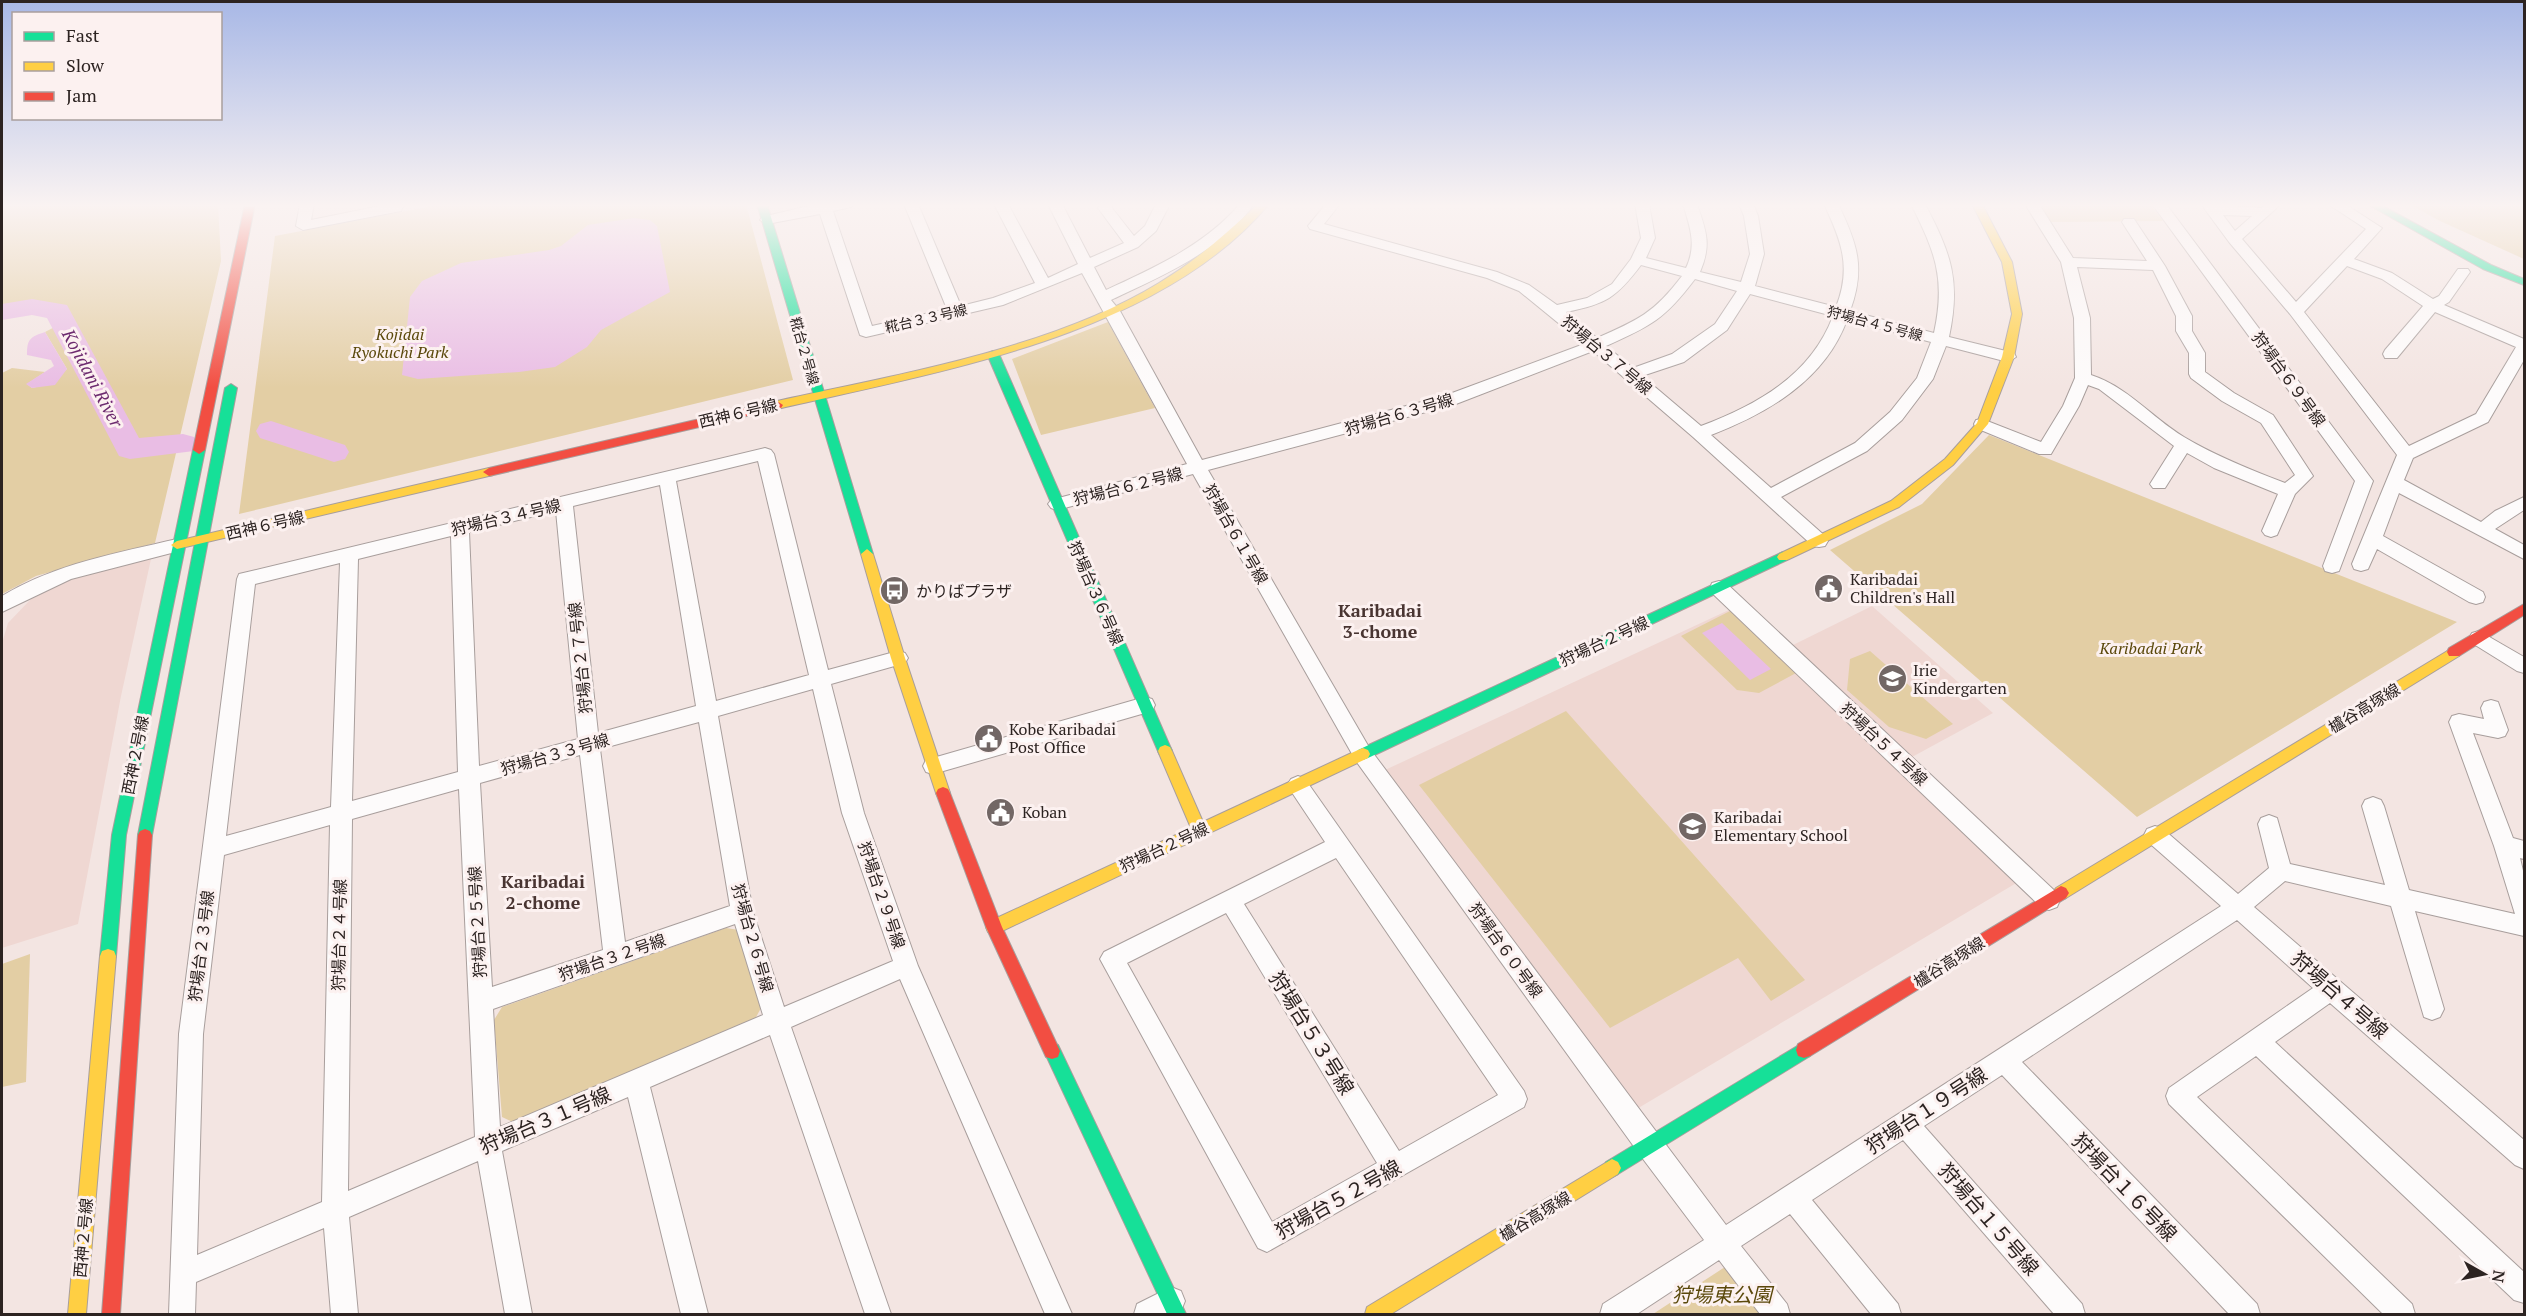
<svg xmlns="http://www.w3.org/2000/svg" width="2526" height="1316" viewBox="0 0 2526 1316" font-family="'PT Serif','Noto Sans JP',serif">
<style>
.built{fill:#efd7d2}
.green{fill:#e3cea4}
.water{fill:#e9bde4}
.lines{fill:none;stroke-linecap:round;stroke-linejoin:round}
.river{fill:#e9bde4;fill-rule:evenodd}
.street-casing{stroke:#a89e9c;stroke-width:2}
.fast-casing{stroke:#a89e9c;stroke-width:2}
.slow-casing{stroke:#a89e9c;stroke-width:2}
.jam-casing{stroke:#a89e9c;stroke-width:2}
.street{fill:#fdfbfb;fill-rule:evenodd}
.fast{fill:#16e098;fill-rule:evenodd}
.slow{fill:#ffcf43;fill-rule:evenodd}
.jam{fill:#f24e42;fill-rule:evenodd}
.labels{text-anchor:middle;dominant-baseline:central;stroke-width:6;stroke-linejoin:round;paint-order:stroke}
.far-street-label{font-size:14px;fill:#2c2321;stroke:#fcf1f0}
.park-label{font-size:16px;font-style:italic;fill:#5a480a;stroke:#fcf1f0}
.street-label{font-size:16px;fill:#2c2321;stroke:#fcf1f0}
.poi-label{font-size:16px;fill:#2c2321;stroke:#fcf1f0;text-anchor:start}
.water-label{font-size:18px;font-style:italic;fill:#6d2b6f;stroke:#fcf1f0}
.neighbourhood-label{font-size:18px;font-weight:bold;fill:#493532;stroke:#fcf1f0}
.near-street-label{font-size:20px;fill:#2c2321;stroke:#fcf1f0}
.near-park-label{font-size:20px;font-style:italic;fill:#5a480a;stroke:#fcf1f0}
</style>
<rect width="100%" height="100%" fill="#f3e5e2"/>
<!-- built -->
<path class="built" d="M151,559L121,696L78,924L2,948V643L8,623L31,599L76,577Z
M1872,606L1993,713L1912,757L1793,645Z
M1731,609L2018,882L1635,1110L1385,770Z"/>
<!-- green -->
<path class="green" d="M2,204H218L221,261L155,543L36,576L2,594V373L12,368L45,372L27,384L32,388L45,385L67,369L45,332L68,320L67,309C45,299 26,301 2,305Z
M443,204H746L793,380L239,514L275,236Z
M2039,204H2150L2163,221L2049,222Z
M2409,204H2524V259L2440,221Z
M1108,322L1155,408L1041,435L1012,359Z
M1989,435L2457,622L2137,817L1830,550L1922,504Z
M1730,611L1796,673L1759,693L1737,690L1681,636Z
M1870,651L1953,724L1926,739L1889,727L1847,690L1850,659Z
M1566,711L1805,980L1771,1001L1738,958L1610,1028L1419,785Z
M726,928L739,930L761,1008L755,1019L513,1122L502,1117L494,1020L502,1007Z
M30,954L26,1082L2,1087V964Z
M1728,1265L1765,1314H1653Z"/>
<!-- water -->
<path class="water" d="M634,218L650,220L657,226L670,292L601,330L587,347L555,367L519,372L418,379L402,375L410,297L422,281L461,263L549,250L561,246L588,225Z
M45,332L67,369L55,385L32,388L26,384L54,366L51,360L27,355C27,339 30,337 45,332Z
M1722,623L1771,669L1750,680L1702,633Z"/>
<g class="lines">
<!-- river -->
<path class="river" d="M32,299L67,305L139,438L183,434L194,437L198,444L194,451L130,459L119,456L47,318L32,315L2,320V304Z
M271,421L345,445L349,452L345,459L334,462L260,438L256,431L260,424Z"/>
<defs>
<path id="street" d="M300,204H314L311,220L390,204H404L401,211L303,230L296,226Z
M817,204H853L851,207L833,211L872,326L947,309L904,204H918L961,306L993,298L1035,283L994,204H1008L1048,278L1078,264L1048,204H1062L1090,258L1124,243L1098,208L1099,204H1113L1112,208L1134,236L1145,226L1156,204H1170L1156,231L1138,247L1094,267L1106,290C1154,268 1205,245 1240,204H1254C1221,251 1162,276 1111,300L1120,311L1202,460L1444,396L1584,344L1519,291L1487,278L1310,229L1308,226L1326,204H1340L1324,224L1497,272L1529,285L1557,305L1587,298L1612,284L1631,259L1641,238L1635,204H1649L1655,238L1646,258L1686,268C1697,245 1690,227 1683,204H1697C1706,231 1712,244 1700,272L1741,282L1750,254L1744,216L1739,204H1753L1758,216L1764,254L1755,286L1836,307C1852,267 1841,240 1824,204H1838C1857,243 1866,268 1850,311L1934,333C1946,278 1935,252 1911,204H1925C1951,254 1961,280 1949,337L2014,353L2016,357L2008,362L1946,346L1933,379L1902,420L1867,451L1781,497L1825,536L1828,541L1825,546L1819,547L1813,546L1693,437L1593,351L1456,404L1208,470L1370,749L1726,1225L2221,906L2147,841L2144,835L2147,829L2155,826L2163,829L2238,894L2269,868L2258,824L2261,818L2269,815L2277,818L2290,864L2385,885L2362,806L2365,800L2373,797L2381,800L2384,806L2409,890L2515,914L2494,846L2449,722L2452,716L2459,714L2484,719L2481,708L2484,702L2491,700L2498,702L2508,730L2505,736L2498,738L2473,733L2513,838L2524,841V859L2520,858L2524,875V936L2415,911L2444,1009L2440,1017L2432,1020L2424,1017L2391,906L2285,881L2254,907L2524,1140V1169L2515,1165L2330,1003L2275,1042L2524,1272V1303L2514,1300L2256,1056L2197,1097L2412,1304L2415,1314H2383L2169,1104L2166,1096L2169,1088L2313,988L2237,920L2022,1062L2257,1304L2260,1314H2229L2002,1075L1924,1126L2082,1304L2085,1314H2054L1903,1140L1812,1200L1898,1304L1901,1314H1871L1790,1214L1741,1246L1787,1304L1790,1314H1760L1719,1260L1637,1314H1600L1603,1304L1704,1240L1640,1155L1356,761L1193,474L1057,510L1051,508L1048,504L1051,500L1187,464L1082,273L1003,305L866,337L860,335L820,214L767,224L760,220L762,217ZM1641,265L1682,276C1654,313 1638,320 1597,338L1566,312C1606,304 1616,298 1641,265ZM1695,279L1737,291L1715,324L1672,354L1633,368L1606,346C1651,326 1665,319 1695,279ZM1750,294L1833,316C1811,375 1757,405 1701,426L1642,376L1684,362L1727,330ZM1847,320L1931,342L1917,378L1890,412L1855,443L1771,488L1711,435C1768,413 1825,380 1847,320Z
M2025,204H2039L2073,258L2147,261L2122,222L2124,219H2134L2165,266L2192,316V331L2205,353V372L2234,393L2273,415L2313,476L2295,494L2277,535L2271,537L2265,535L2262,531L2278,494L2214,468L2187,453L2165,488H2153L2150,484L2174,446L2099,389L2088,385L2079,406L2051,454H2039L1976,428L1974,424L1976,420L1982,419L2041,442L2063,406L2075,378L2074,318L2061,262ZM2077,267L2153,270L2176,316V331L2189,353V374L2191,378L2222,401L2261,423L2295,475L2285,483C2251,470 2216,456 2184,437C2151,417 2128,387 2091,375L2090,318Z
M2152,204H2166L2373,481L2339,571L2332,573L2325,571L2323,566L2355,481Z
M2201,204L2261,208L2266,204H2281L2242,239L2296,302L2366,229L2328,204H2345L2382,228L2354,259L2392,273L2433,299L2439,296L2458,269H2468L2470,272L2449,302L2444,305L2524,339V360L2488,422L2413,458L2404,480L2481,522L2495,511L2524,497V510L2495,529L2524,545V559L2399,493L2383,536L2483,592L2485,597L2483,602L2476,604L2469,602L2377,549L2368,569L2361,571L2354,569L2352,564L2397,455L2290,314L2229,242ZM2223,215L2252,216L2235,231ZM2347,266L2382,279L2423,306L2385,350L2383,354L2385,358H2397L2435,312L2516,347L2476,414L2409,446L2304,312Z
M765,448L771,450L774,454L828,670L898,651L905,653L908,658L905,663L831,684L864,813L918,966L1072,1314H1045L900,979L791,1027L891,1314H865L770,1035L650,1087L708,1314H681L628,1097L502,1151L532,1314H505L478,1161L349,1217L358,1314H331L324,1228L196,1282L195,1314H169L179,1034L237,579L239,574ZM758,461L809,675L716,701L676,481ZM660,485L696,706L598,733L573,506ZM556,511L578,739L479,766L469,532ZM451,536L458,772L352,801L358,559ZM340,563L331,807L226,836L255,584ZM813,689L842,813L893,961L784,1007L753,912L718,716ZM699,722L730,906L625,942L600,749ZM580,755L603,950L492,987L480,783ZM459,789L475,1137L348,1191L352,819ZM330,825L322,1202L197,1255L203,1034L224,855ZM735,924L763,1015L500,1127L493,1009Z
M177,539L183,540L186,545L183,550L71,579L2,612V596C55,564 117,553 177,539Z
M1719,581L1726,583L2057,893L2060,900L2057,907L2049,910L2041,907L1712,593L1710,588L1712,583Z
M2479,631L2524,657V673L2517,671L2472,643L2469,638L2472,633Z
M1145,697L1152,699L1155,705L1152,711L933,774L926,772L923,766L926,760L933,758Z
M1298,776L1305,779L1524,1091L1527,1099L1524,1107L1267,1252L1258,1248L1100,959L1104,952L1325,842L1287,785L1291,779ZM1336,858L1498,1095L1399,1151L1244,904ZM1226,913L1377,1163L1272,1222L1127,963Z
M1171,1287L1181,1291L1185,1301L1181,1311L1173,1314H1134L1137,1304Z"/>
<path id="fast" d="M757,204H767L873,554L871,557L867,559L861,554Z
M2367,204H2379L2491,265L2524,279V285L2483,269Z
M993,351L999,354L1172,751L1170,755L1165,757L1160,755L1158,751L987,354Z
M231,384L237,388L152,835L150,839L145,841L140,839L138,835L225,388Z
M199,446L205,450L126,835L116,956L114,961L108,963L102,961L100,956L112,835L193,450Z
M1783,552L1787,554L1789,557L1787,560L1368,758L1363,760L1358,758L1356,754L1358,750Z
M1804,1042L1810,1044L1812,1050L1810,1056L1618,1174L1612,1177L1606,1174L1603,1168L1606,1162Z
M1052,1043L1058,1045L1186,1314H1167L1044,1051L1046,1045Z"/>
<path id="slow" d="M1258,204H1269C1158,336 937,372 777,409L771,405L777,401C899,374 1051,349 1159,283C1197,260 1226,234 1258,204Z
M1972,204H1982L2012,262L2022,314L2014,357L1988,424L1953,465L1899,507L1787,560H1779L1777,557L1779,554L1891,501L1945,459L1977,423L2002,357L2012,314L2002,262Z
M489,468L495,472L493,475L177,549L171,545L177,541Z
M867,549L873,554L905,658L950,793L948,797L943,799L938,797L936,793L891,658L861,554Z
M2454,647L2459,648L2461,652L2459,656L2066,898L2061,900L2056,898L2053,893L2056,888Z
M1165,745L1170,747L1172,751L1203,822L1358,750L1363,748L1368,750L1370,754L1368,758L1000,932L994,934L988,932L986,927L988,922L1191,828L1158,751L1160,747Z
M108,949L114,951L116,956L86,1314H68L100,956L102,951Z
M1612,1159L1618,1162L1621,1168L1618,1174L1391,1314H1365L1367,1307Z"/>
<path id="jam" d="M245,204H255L205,450L199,454L193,450Z
M777,401L783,405L781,408L489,476L483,472L489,468Z
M2524,604V615L2459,656H2449L2447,652L2449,648Z
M943,787L948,789L950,793L1002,927L1060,1051L1058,1057L1052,1059L1046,1057L986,927L936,793L938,789Z
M145,829L150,831L152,835L120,1314H102L138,835L140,831Z
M2061,886L2066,888L2069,893L2066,898L1810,1056L1804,1058L1798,1056L1796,1050L1798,1044Z"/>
</defs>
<!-- street casing -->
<use href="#street" class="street-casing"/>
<!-- fast casing -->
<use href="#fast" class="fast-casing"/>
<!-- slow casing -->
<use href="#slow" class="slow-casing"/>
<!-- jam casing -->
<use href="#jam" class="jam-casing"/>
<!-- street -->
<use href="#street" class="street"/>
<!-- fast -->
<use href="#fast" class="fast"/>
<!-- slow -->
<use href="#slow" class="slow"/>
<!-- jam -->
<use href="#jam" class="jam"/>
</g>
<!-- sky -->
<linearGradient id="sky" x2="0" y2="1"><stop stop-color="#a8b8e6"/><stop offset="0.53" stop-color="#faf3f2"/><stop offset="1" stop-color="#faf3f2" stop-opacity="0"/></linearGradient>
<rect width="2526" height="388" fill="url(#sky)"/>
<!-- icons -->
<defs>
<symbol id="civic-disc" viewBox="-11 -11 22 22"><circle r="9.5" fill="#726765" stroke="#fcf1f0"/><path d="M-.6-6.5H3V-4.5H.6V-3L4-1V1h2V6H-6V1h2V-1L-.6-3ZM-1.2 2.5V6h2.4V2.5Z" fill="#fff"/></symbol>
<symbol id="bus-disc" viewBox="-11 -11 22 22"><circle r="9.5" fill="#726765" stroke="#fcf1f0"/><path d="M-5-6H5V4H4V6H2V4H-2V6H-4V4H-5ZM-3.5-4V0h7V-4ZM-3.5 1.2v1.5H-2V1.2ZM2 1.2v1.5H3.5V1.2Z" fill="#fff"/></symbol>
<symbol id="school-disc" viewBox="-11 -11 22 22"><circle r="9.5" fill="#726765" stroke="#fcf1f0"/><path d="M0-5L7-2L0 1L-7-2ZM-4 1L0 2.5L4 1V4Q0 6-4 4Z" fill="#fff"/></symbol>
</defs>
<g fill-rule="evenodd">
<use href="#civic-disc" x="1812" y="572" width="33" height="33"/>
<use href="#bus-disc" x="878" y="574" width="33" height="33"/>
<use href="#school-disc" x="1876" y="662" width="33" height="33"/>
<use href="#civic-disc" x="972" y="722" width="33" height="33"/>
<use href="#civic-disc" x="984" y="796" width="33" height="33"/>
<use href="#school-disc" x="1676" y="810" width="33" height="33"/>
</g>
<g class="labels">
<!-- far-street labels -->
<g class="far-street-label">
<text transform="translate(926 318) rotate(-13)">糀台３３号線</text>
<text transform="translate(1875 323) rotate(15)">狩場台４５号線</text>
<text transform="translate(805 351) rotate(74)">糀台２号線</text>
</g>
<!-- park labels -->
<g class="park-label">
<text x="400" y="334">Kojidai<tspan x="400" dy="18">Ryokuchi Park</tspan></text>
<text x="2151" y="648">Karibadai Park</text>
</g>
<!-- street labels -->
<g class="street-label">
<text transform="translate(1607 355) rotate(40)">狩場台３７号線</text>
<text transform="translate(2289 379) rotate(54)">狩場台６９号線</text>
<text transform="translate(738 413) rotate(-13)">西神６号線</text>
<text transform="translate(1399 414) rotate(-16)">狩場台６３号線</text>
<text transform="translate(1128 486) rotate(-14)">狩場台６２号線</text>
<text transform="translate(506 517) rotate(-13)">狩場台３４号線</text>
<text transform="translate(265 525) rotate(-13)">西神６号線</text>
<text transform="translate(1236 534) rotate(60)">狩場台６１号線</text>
<text transform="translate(1096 593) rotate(66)">狩場台３６号線</text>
<text transform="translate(1604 641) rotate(-25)">狩場台２号線</text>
<text transform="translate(580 658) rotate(-96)">狩場台２７号線</text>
<text transform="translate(2364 708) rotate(-31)">櫨谷高塚線</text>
<text transform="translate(1884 744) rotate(43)">狩場台５４号線</text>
<text transform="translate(555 754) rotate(-16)">狩場台３３号線</text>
<text transform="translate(135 755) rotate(-79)">西神２号線</text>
<text transform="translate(1164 847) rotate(-25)">狩場台２号線</text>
<text transform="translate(882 895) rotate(71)">狩場台２９号線</text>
<text transform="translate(477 922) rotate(-93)">狩場台２５号線</text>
<text transform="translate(339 935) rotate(-89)">狩場台２４号線</text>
<text transform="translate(753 938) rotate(74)">狩場台２６号線</text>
<text transform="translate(201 946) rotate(-83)">狩場台２３号線</text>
<text transform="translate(1506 950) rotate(54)">狩場台６０号線</text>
<text transform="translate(612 957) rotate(-19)">狩場台３２号線</text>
<text transform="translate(1949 962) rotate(-32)">櫨谷高塚線</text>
<text transform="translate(1535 1216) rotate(-31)">櫨谷高塚線</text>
<text transform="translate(83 1238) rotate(-85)">西神２号線</text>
</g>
<!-- poi labels -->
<g class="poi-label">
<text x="1850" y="579">Karibadai<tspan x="1850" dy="18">Children's Hall</tspan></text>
<text x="916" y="591">かりばプラザ</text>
<text x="1913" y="670">Irie<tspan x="1913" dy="18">Kindergarten</tspan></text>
<text x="1009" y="729">Kobe Karibadai<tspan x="1009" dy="18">Post Office</tspan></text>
<text x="1022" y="812">Koban</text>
<text x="1714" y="817">Karibadai<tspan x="1714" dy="18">Elementary School</tspan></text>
</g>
<!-- water labels -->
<g class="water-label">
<text transform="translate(93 378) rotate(62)">Kojidani River</text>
</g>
<!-- neighbourhood labels -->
<g class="neighbourhood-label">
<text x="1380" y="610">Karibadai<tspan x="1380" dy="21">3-chome</tspan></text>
<text x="543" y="881">Karibadai<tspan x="543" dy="21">2-chome</tspan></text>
</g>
<!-- near-street labels -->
<g class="near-street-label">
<text transform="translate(2340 995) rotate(41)">狩場台４号線</text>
<text transform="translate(1312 1033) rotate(58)">狩場台５３号線</text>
<text transform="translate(1926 1110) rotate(-33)">狩場台１９号線</text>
<text transform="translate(545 1120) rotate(-23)">狩場台３１号線</text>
<text transform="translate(2125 1187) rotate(46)">狩場台１６号線</text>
<text transform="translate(1338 1199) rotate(-29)">狩場台５２号線</text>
<text transform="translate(1989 1219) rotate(49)">狩場台１５号線</text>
</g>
<!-- near-park labels -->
<g class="near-park-label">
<text x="1722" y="1294">狩場東公園</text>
</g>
</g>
<!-- border -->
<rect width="2526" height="1316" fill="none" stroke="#2c2321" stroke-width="6"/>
<!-- legend -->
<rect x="12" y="12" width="210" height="108" fill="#fcf1f0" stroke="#a99f9d" stroke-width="1.5"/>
<rect x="24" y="32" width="30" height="9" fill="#16e098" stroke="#a99f9d" stroke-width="1.5"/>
<text x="66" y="42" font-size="18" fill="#2c2321">Fast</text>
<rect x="24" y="62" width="30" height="9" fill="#ffcf43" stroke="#a99f9d" stroke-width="1.5"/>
<text x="66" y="72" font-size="18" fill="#2c2321">Slow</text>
<rect x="24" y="92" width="30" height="9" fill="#f24e42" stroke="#a99f9d" stroke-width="1.5"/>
<text x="66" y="102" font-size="18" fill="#2c2321">Jam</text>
<!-- north arrow -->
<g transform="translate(2484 1274) rotate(99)" stroke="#fcf1f0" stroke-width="4.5" paint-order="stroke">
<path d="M0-4.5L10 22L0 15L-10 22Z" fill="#2c2321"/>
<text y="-9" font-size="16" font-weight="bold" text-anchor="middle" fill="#2c2321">N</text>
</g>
</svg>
